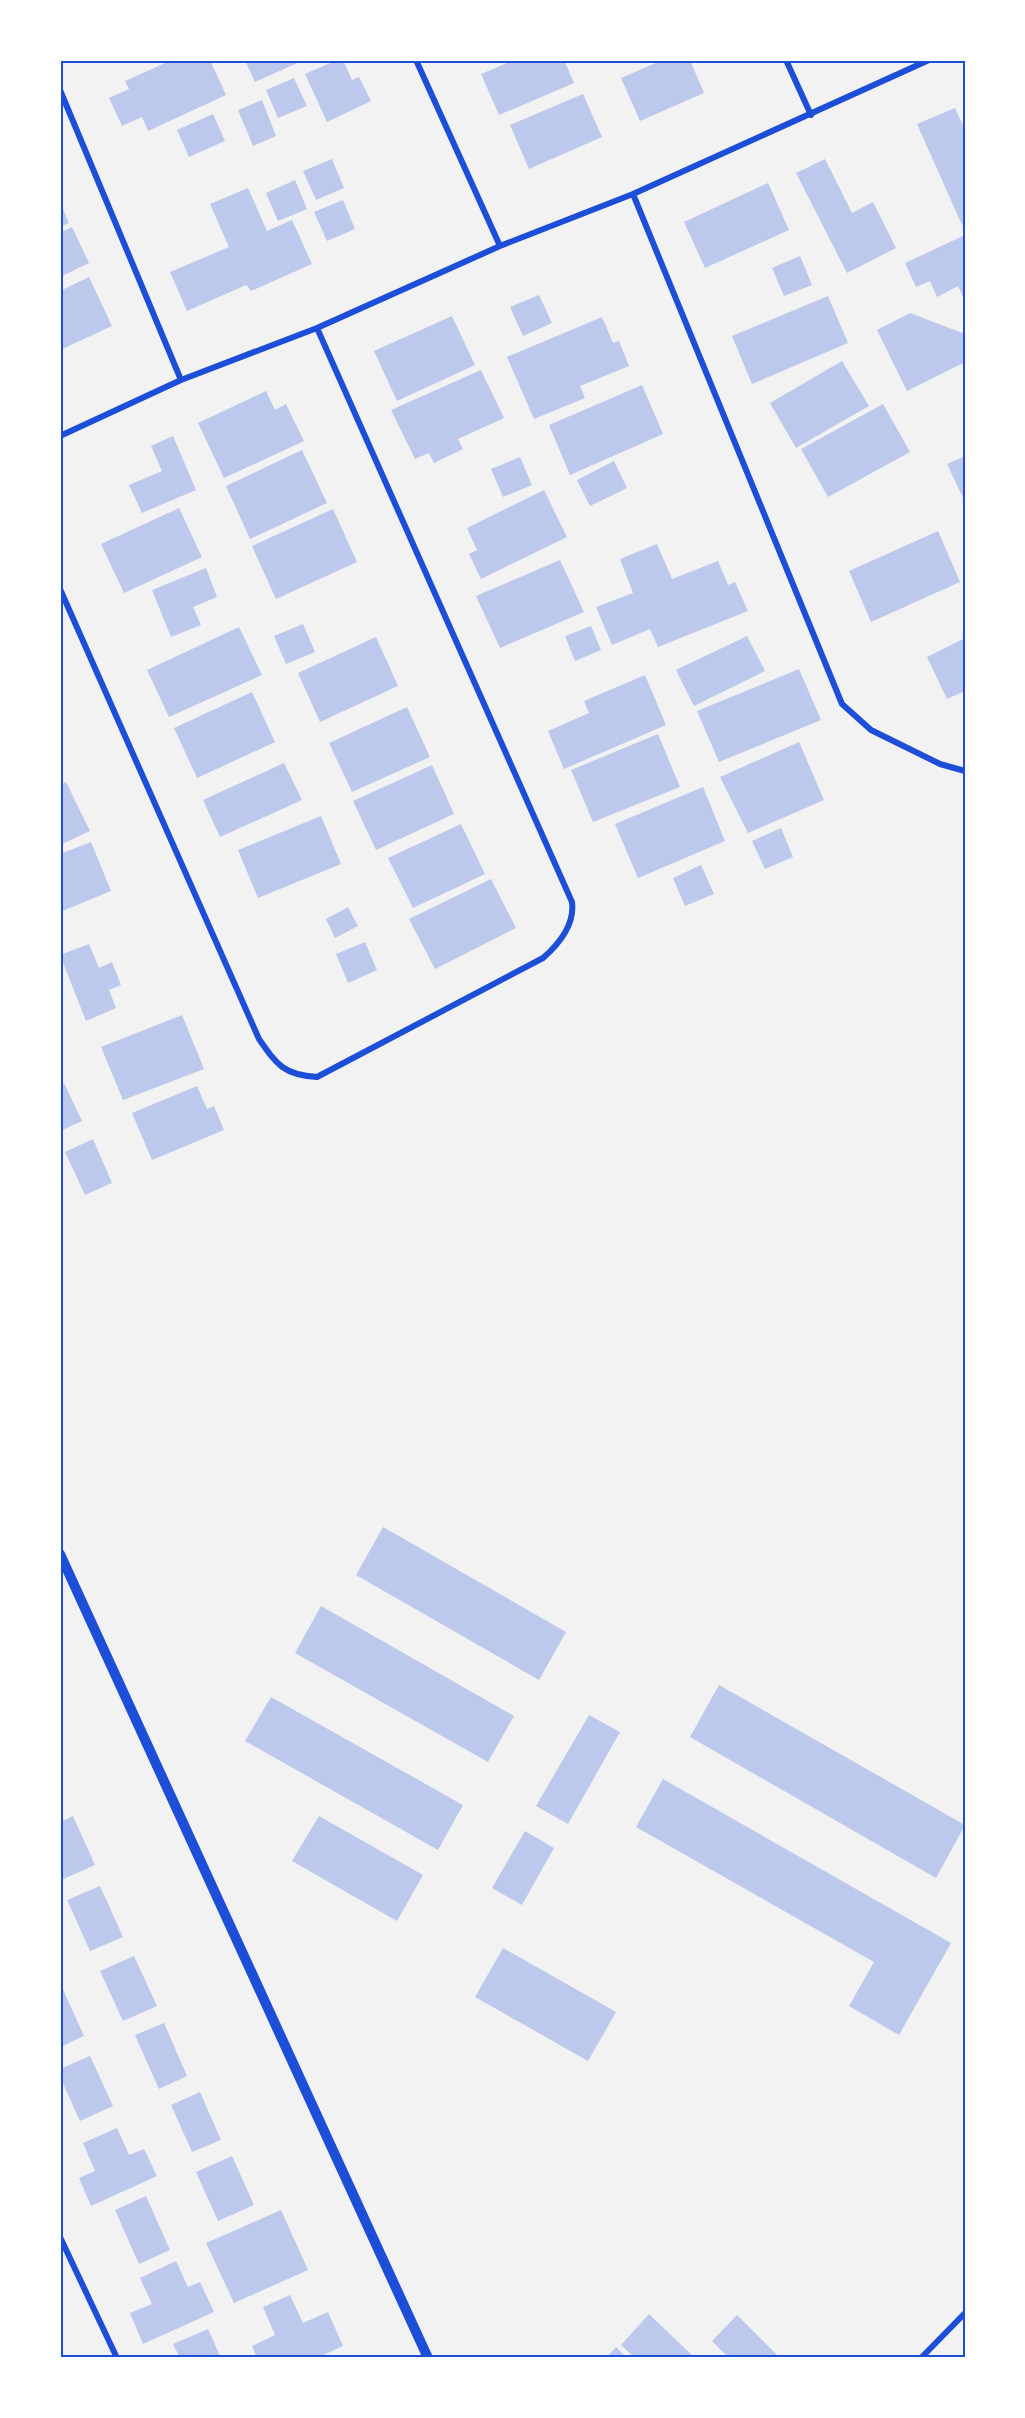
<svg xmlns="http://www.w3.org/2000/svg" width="1025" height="2418" viewBox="0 0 1025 2418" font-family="'PT Sans',sans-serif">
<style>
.building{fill:#bdc9ec}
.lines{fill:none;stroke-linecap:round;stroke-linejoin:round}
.minor{stroke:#1d4ed8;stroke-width:6}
.tertiary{stroke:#1d4ed8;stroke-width:10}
.neatline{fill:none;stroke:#1d4ed8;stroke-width:2}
</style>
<rect width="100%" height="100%" fill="#f2f2f2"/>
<!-- building -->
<path class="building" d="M172,60H210L226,95L148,131L142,117L122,126L109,98L129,89L125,81Z
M245,60H304L255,82Z
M337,60H343L352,80L359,77L371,101L327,122L305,74Z
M514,60H564L574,83L499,115L481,74Z
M663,60H690L704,93L640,121L621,78Z
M294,78L307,106L278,118L266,90Z
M583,94L602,137L529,169L510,125Z
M262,100L276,136L253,146L238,110Z
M955,108L965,130V224L962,225L917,124Z
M213,114L225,141L189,157L177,130Z
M332,159L344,188L316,200L303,171Z
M825,159L852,213L873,202L896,248L847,273L796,173Z
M295,180L307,209L278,221L266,193Z
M768,183L789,230L705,268L684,222Z
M248,188L267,231L292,220L312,264L251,291L246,285L187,311L170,272L229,247L210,204Z
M343,200L355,229L327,241L314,212Z
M60,202L69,223L60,227Z
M72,227L89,263L60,277V233Z
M965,235V301L958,286L937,297L930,281L916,287L905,263Z
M800,256L812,285L784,296L772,268Z
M89,277L112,326L60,350V291Z
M539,295L552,323L523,336L510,307Z
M828,296L848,343L752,384L732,336Z
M910,313L965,334V362L907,391L877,330Z
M452,316L475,365L397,401L374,351Z
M602,317L613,343L619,341L629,366L580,386L585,398L534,419L507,357Z
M842,361L869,406L796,448L770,403Z
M481,370L504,418L458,439L463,449L434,463L429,453L415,459L391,410Z
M642,385L663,434L570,475L549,425Z
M266,391L275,410L286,404L304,441L224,478L198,423Z
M883,404L910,452L828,497L801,449Z
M173,436L196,490L142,513L129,485L162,471L151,446Z
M302,450L327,503L250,539L226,486Z
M965,456V502L947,464Z
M520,457L532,485L503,497L491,469Z
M614,461L627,488L590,506L577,480Z
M544,490L567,537L481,579L469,554L477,550L467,528Z
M179,508L202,557L124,593L101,544Z
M333,509L357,562L276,599L252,546Z
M938,531L960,582L871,622L849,571Z
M657,544L672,579L718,561L728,585L735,582L748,611L658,647L650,629L612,645L596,607L633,593L620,559Z
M560,560L584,612L500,648L476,596Z
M206,568L217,597L193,607L201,625L171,637L152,590Z
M303,624L315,652L286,664L274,636Z
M591,626L601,650L575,661L565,636Z
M239,627L262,675L169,717L147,670Z
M747,636L765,671L694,706L676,670Z
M376,637L398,686L320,722L298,673Z
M965,638V691L947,699L927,657Z
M799,669L821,720L719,762L697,711Z
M645,675L666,725L564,769L548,731L589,713L584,701Z
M252,692L275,742L197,778L174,728Z
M407,707L430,757L352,792L329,743Z
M658,734L680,787L593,822L571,770Z
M799,742L824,800L748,833L720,777Z
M284,763L302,800L220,837L203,800Z
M432,765L454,814L376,850L353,801Z
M66,782L90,831L60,845V785Z
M703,787L725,841L638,878L615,824Z
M321,816L341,864L258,898L238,850Z
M461,824L485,874L413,908L388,858Z
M781,828L793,857L765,869L752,841Z
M91,842L111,891L60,912V854Z
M701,865L714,894L685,906L673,878Z
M491,879L516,928L435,969L409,919Z
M348,907L358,926L335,938L326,919Z
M365,942L377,970L348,983L336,954Z
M89,944L99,968L112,962L121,985L109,990L116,1008L86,1021L60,955Z
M182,1015L204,1069L123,1100L101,1047Z
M64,1083L82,1121L60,1131V1085Z
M197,1086L207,1109L214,1106L224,1130L152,1160L132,1113Z
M93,1139L112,1183L85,1195L65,1152Z
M383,1527L566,1632L539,1680L356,1575Z
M321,1606L514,1716L488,1762L295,1653Z
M719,1685L965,1825L936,1878L690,1737Z
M271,1697L463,1805L438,1850L245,1741Z
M589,1715L620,1732L568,1824L536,1806Z
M663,1779L951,1943L899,2035L849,2006L874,1962L636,1827Z
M73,1816L95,1865L61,1880L60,1822Z
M319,1816L423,1875L397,1921L292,1861Z
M525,1831L554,1848L522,1905L492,1888Z
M100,1886L123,1937L90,1951L67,1900Z
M503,1948L616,2012L588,2061L475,1997Z
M134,1956L157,2006L123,2021L100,1971Z
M62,1987L84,2036L60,2047V1988Z
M164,2023L187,2076L159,2089L135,2035Z
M90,2056L113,2106L80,2121L60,2077V2069Z
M200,2092L221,2140L192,2152L171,2105Z
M117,2128L129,2155L144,2149L157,2176L91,2206L79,2178L95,2171L83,2143Z
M232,2156L254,2205L218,2221L196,2172Z
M146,2196L170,2250L139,2264L115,2210Z
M281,2210L308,2270L234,2303L206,2243Z
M176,2261L188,2287L200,2282L214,2312L143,2344L130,2313L152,2304L140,2278Z
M290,2295L303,2323L328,2312L343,2346L317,2358H257L252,2346L275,2335L263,2307Z
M649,2314L695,2358H635L621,2345Z
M737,2315L780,2358H729L712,2341Z
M208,2329L221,2358H180L173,2344Z
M616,2347L627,2358H606Z"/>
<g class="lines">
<!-- minor -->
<path class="minor" d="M416,60L500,246
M786,60L811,115
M60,90L181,380
M633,194L842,704L871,730L940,764L965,771
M60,436L181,380L317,328L500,246L633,194L929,60
M60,589L259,1039C277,1065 284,1075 317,1077L543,958C559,944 575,925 572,902L317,328
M60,2237L117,2358
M921,2358L965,2313"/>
<!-- tertiary -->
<path class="tertiary" d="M60,1554L428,2358"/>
</g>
<!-- border -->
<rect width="1025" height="2418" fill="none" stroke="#ffffff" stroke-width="123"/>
<rect x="62" y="62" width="902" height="2294" class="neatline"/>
</svg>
